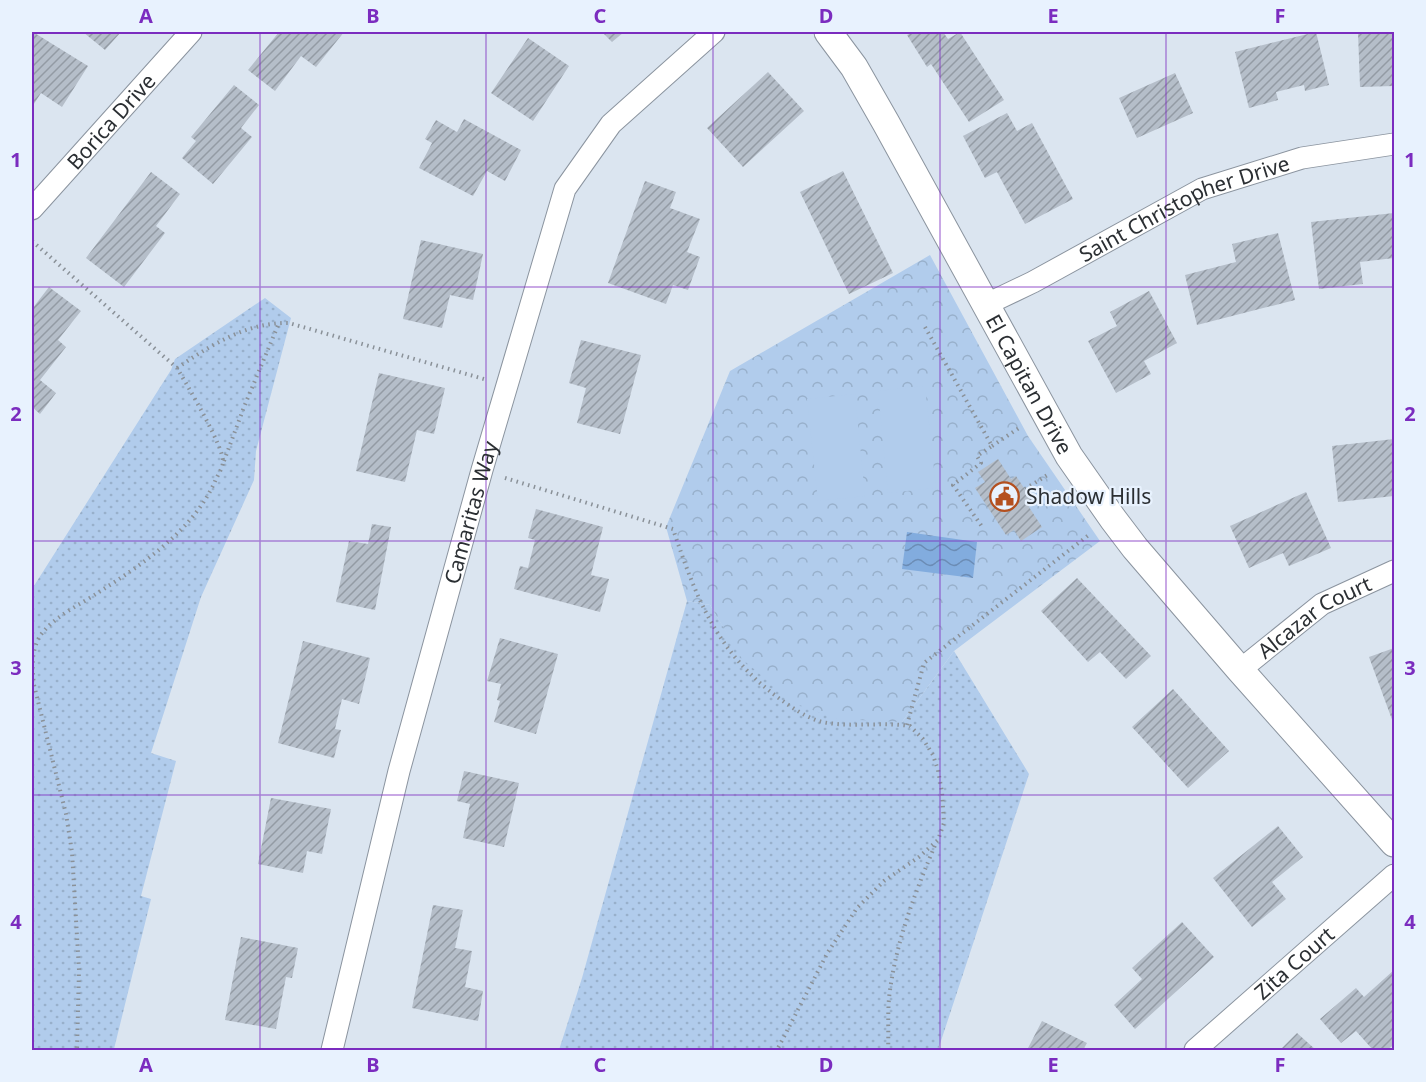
<svg xmlns="http://www.w3.org/2000/svg" width="1426" height="1082" viewBox="0 0 1426 1082" font-family="'Noto Sans',sans-serif">
<style>
.grass{fill:url(#grass-dots)}
.forest{fill:url(#forest-crowns)}
.pitch{fill:#b1ccec}
.water{fill:url(#water-waves)}
.building{fill:url(#building-hatch)}
.lines{fill:none;stroke-linecap:round;stroke-linejoin:round}
.minor-casing{stroke:#8b949f;stroke-width:23}
.tertiary-casing{stroke:#8b949f;stroke-width:29}
.path{stroke:#8a9198;stroke-width:4;stroke-dasharray:1.5 4.5;stroke-linecap:butt}
.minor{stroke:#fff;stroke-width:21}
.tertiary{stroke:#fff;stroke-width:27}
.grid{fill:none;stroke:#7b2cbf;stroke-width:1.5;stroke-opacity:0.55}
.labels{text-anchor:middle;dominant-baseline:central;stroke-width:4.5;stroke-linejoin:round;paint-order:stroke}
.street-label{font-size:21px;fill:#2b2f33;stroke:#e8f2fe}
.poi-label{font-size:21px;fill:#2b2f33;stroke:#e8f2fe;text-anchor:start}
.neatline{fill:none;stroke:#7b2cbf;stroke-width:2}
.grid-label{font-size:20px;text-anchor:middle;font-weight:bold;fill:#7b2cbf}
</style>
<defs>
<pattern id="grass-dots" width="8" height="8" patternUnits="userSpaceOnUse" patternTransform="scale(1.5)"><rect width="8" height="8" fill="#b1ccec"/><path d="M2 2h.1M6 6h.1" fill="none" stroke="#98b0cb" stroke-width="1.8" stroke-linecap="round"/></pattern>
<pattern id="forest-crowns" width="20" height="18" patternUnits="userSpaceOnUse" patternTransform="scale(1.5)"><rect width="20" height="18" fill="#b1ccec"/><path d="M2 6a3 3 0 1 1 6 0M12 15a3 3 0 1 1 6 0" fill="none" stroke="#98b0cb"/></pattern>
<pattern id="water-waves" width="16" height="10" patternUnits="userSpaceOnUse" patternTransform="scale(1.5)"><rect width="16" height="10" fill="#82acde"/><path d="M0 5q4-4 8 0t8 0" fill="none" stroke="#6b8cb5"/></pattern>
<pattern id="building-hatch" width="6" height="6" patternUnits="userSpaceOnUse" patternTransform="scale(1.5)"><rect width="6" height="6" fill="#b5bec9"/><path d="M-1 1l2-2M0 6l6-6M5 7l2-2" fill="none" stroke="#939ba4"/></pattern>
</defs>
<rect width="100%" height="100%" fill="#dbe5f0"/>
<!-- grass -->
<path class="grass" d="M265,298L291,318L256,451L254,480L201,597L151,753L176,761L141,896L151,899L114,1049L32,1050V589L171,370L175,359Z
M687,601L710,605L743,659L902,722L954,651L1029,774L938,1050H559L582,978Z"/>
<!-- forest -->
<path class="forest" d="M930,255L1028,436L1100,541L954,651L902,722L837,719L794,703L742,659L710,605L687,601L666,527L730,371Z"/>
<!-- pitch -->
<path class="pitch" d="M925,386L936,488L888,493L878,391Z
M855,394L865,496L818,501L807,399Z"/>
<!-- water -->
<path class="water" d="M907,532L977,542L973,578L902,569Z"/>
<!-- building -->
<path class="building" d="M33,32L88,66L62,107L41,93L32,107Z
M83,32H121L105,50Z
M279,32H344L316,67L301,56L275,91L248,70Z
M602,32H624L612,42Z
M913,32H943L948,39L960,32L1004,100L969,122L931,64L927,67L907,35Z
M1316,32L1329,85L1305,91L1304,85L1276,92L1278,100L1249,108L1235,52Z
M1358,32H1394V86L1360,87Z
M528,38L569,66L533,121L491,93Z
M768,72L804,111L743,167L707,128Z
M1175,73L1193,113L1137,138L1119,98Z
M234,85L259,105L241,128L252,137L213,184L182,158L196,141L191,137Z
M1007,113L1017,131L1032,123L1073,199L1025,224L997,172L985,178L963,136Z
M464,119L521,150L505,181L487,171L473,196L419,168L432,143L425,139L436,120L457,132Z
M843,171L893,273L849,294L800,192Z
M151,172L180,194L156,226L165,233L124,287L86,258Z
M645,181L676,192L670,208L700,219L687,252L700,257L688,290L673,285L666,304L608,283Z
M1394,213V258L1360,262L1363,284L1319,289L1311,222Z
M1278,233L1295,300L1197,325L1185,275L1236,262L1232,244Z
M421,240L483,254L473,300L450,295L442,328L403,319Z
M49,287L81,311L58,340L66,347L40,380L56,393L40,414L32,407V309Z
M1149,291L1177,343L1144,361L1151,374L1116,393L1088,341L1117,326L1110,312Z
M581,340L641,355L620,434L577,423L586,388L569,383Z
M379,373L445,388L434,434L417,430L405,482L356,471Z
M1394,439V496L1338,502L1332,446Z
M998,459L1011,479L1016,476L1034,503L1029,507L1042,527L1021,541L1014,530L1006,535L975,488L985,482L978,472Z
M1306,492L1331,548L1289,566L1283,553L1249,568L1230,526Z
M536,509L603,527L591,575L609,579L600,612L514,589L520,566L528,568L535,540L528,538Z
M372,524L391,527L375,610L336,602L349,541L368,544Z
M1077,578L1151,656L1126,679L1100,652L1088,662L1041,611Z
M500,638L558,654L536,734L494,722L500,701L497,700L501,684L487,681Z
M303,641L370,658L359,704L342,699L335,729L341,730L334,758L278,743Z
M1394,648V725L1369,657Z
M1173,689L1229,751L1188,788L1132,727Z
M464,771L519,783L504,847L463,838L470,804L457,801Z
M271,798L331,809L322,854L307,851L303,873L258,864Z
M1278,826L1303,857L1272,882L1286,899L1252,927L1213,878Z
M433,905L463,910L455,948L472,951L465,987L483,991L478,1021L412,1008Z
M1182,922L1214,957L1135,1029L1114,1005L1142,979L1132,968Z
M241,937L298,948L292,978L286,977L276,1029L225,1020Z
M1394,970V1049L1392,1046L1387,1050H1373L1356,1031L1341,1043L1320,1019L1356,988L1364,997Z
M1042,1021L1087,1043L1083,1050H1027Z
M1297,1033L1316,1050H1280Z"/>
<g class="lines">
<defs>
<g id="minor">
<path id="s1" d="M32,209L191,32"/>
<path id="s2" d="M987,304L1033,282L1202,189L1302,158L1394,144"/>
<path id="s3" d="M1240,670L1322,604L1394,571"/>
<path id="s4" d="M332,1050L399,771L482,470L565,189L611,124L714,32"/>
<path id="s5" d="M1195,1050L1394,875"/>
</g>
<g id="tertiary">
<path id="s6" d="M828,32L854,67L886,123L1069,456L1113,519L1135,548L1240,670L1394,843"/>
</g>
</defs>
<!-- minor casing -->
<use href="#minor" class="minor-casing"/>
<!-- tertiary casing -->
<use href="#tertiary" class="tertiary-casing"/>
<!-- path -->
<path class="path" d="M32,241L177,368C186,383 224,447 223,462C223,467 218,475 216,479C195,529 143,564 99,592C80,605 54,616 40,636C31,651 32,668 34,685L66,814L72,852L79,970L77,1050
M925,327L992,446L977,456L981,463L953,485L983,528
M177,368C211,345 247,322 289,323L484,379
M992,446L1019,428
M224,461L244,407L279,323
M505,478L673,529C697,600 717,653 780,699C794,709 811,721 828,723C855,727 883,722 910,726L923,739L933,755L938,770L942,792L944,823L938,840L919,857L884,881L857,908L828,952L777,1050
M1025,489L1049,474
M907,725L924,663L1090,534
M888,1050C889,1031 887,1010 890,990C897,939 916,890 936,843"/>
<!-- minor -->
<use href="#minor" class="minor"/>
<!-- tertiary -->
<use href="#tertiary" class="tertiary"/>
</g>
<!-- grid -->
<path class="grid" d="M260,32V1050M486,32V1050M713,32V1050M940,32V1050M1166,32V1050M32,287H1394M32,541H1394M32,795H1394"/>
<!-- icons -->
<defs>
<symbol id="civic-ring" viewBox="-11 -11 22 22"><circle r="9.5" fill="#e8f2fe" stroke="#b4501f" stroke-width="1.5"/><path d="M-.6-6.5H3V-4.5H.6V-3L4-1V1h2V6H-6V1h2V-1L-.6-3ZM-1.2 2.5V6h2.4V2.5Z" fill="#b4501f"/></symbol>
</defs>
<g fill-rule="evenodd">
<use href="#civic-ring" x="988" y="480" width="33" height="33"/>
</g>
<g class="labels">
<!-- street labels -->
<g class="street-label">
<text stroke="none"><textPath href="#s1" startOffset="118">Borica Drive</textPath></text>
<text stroke="none"><textPath href="#s2" startOffset="220">Saint Christopher Drive</textPath></text>
<text stroke="none"><textPath href="#s6" startOffset="406">El Capitan Drive</textPath></text>
<text stroke="none"><textPath href="#s4" startOffset="555">Camaritas Way</textPath></text>
<text stroke="none"><textPath href="#s3" startOffset="92">Alcazar Court</textPath></text>
<text stroke="none"><textPath href="#s5" startOffset="132">Zita Court</textPath></text>
</g>
<!-- poi labels -->
<g class="poi-label">
<text x="1026" y="496">Shadow Hills</text>
</g>
</g>
<!-- border -->
<rect width="1426" height="1082" fill="none" stroke="#e8f2fe" stroke-width="66"/>
<rect x="33" y="33" width="1360" height="1016" class="neatline"/>
<g class="grid-label">
<text x="146" y="23">A</text>
<text x="373" y="23">B</text>
<text x="600" y="23">C</text>
<text x="826" y="23">D</text>
<text x="1053" y="23">E</text>
<text x="1280" y="23">F</text>
<text x="16" y="167">1</text>
<text x="1410" y="167">1</text>
<text x="16" y="421">2</text>
<text x="1410" y="421">2</text>
<text x="16" y="675">3</text>
<text x="1410" y="675">3</text>
<text x="16" y="929">4</text>
<text x="1410" y="929">4</text>
<text x="146" y="1072">A</text>
<text x="373" y="1072">B</text>
<text x="600" y="1072">C</text>
<text x="826" y="1072">D</text>
<text x="1053" y="1072">E</text>
<text x="1280" y="1072">F</text>
</g>
</svg>
